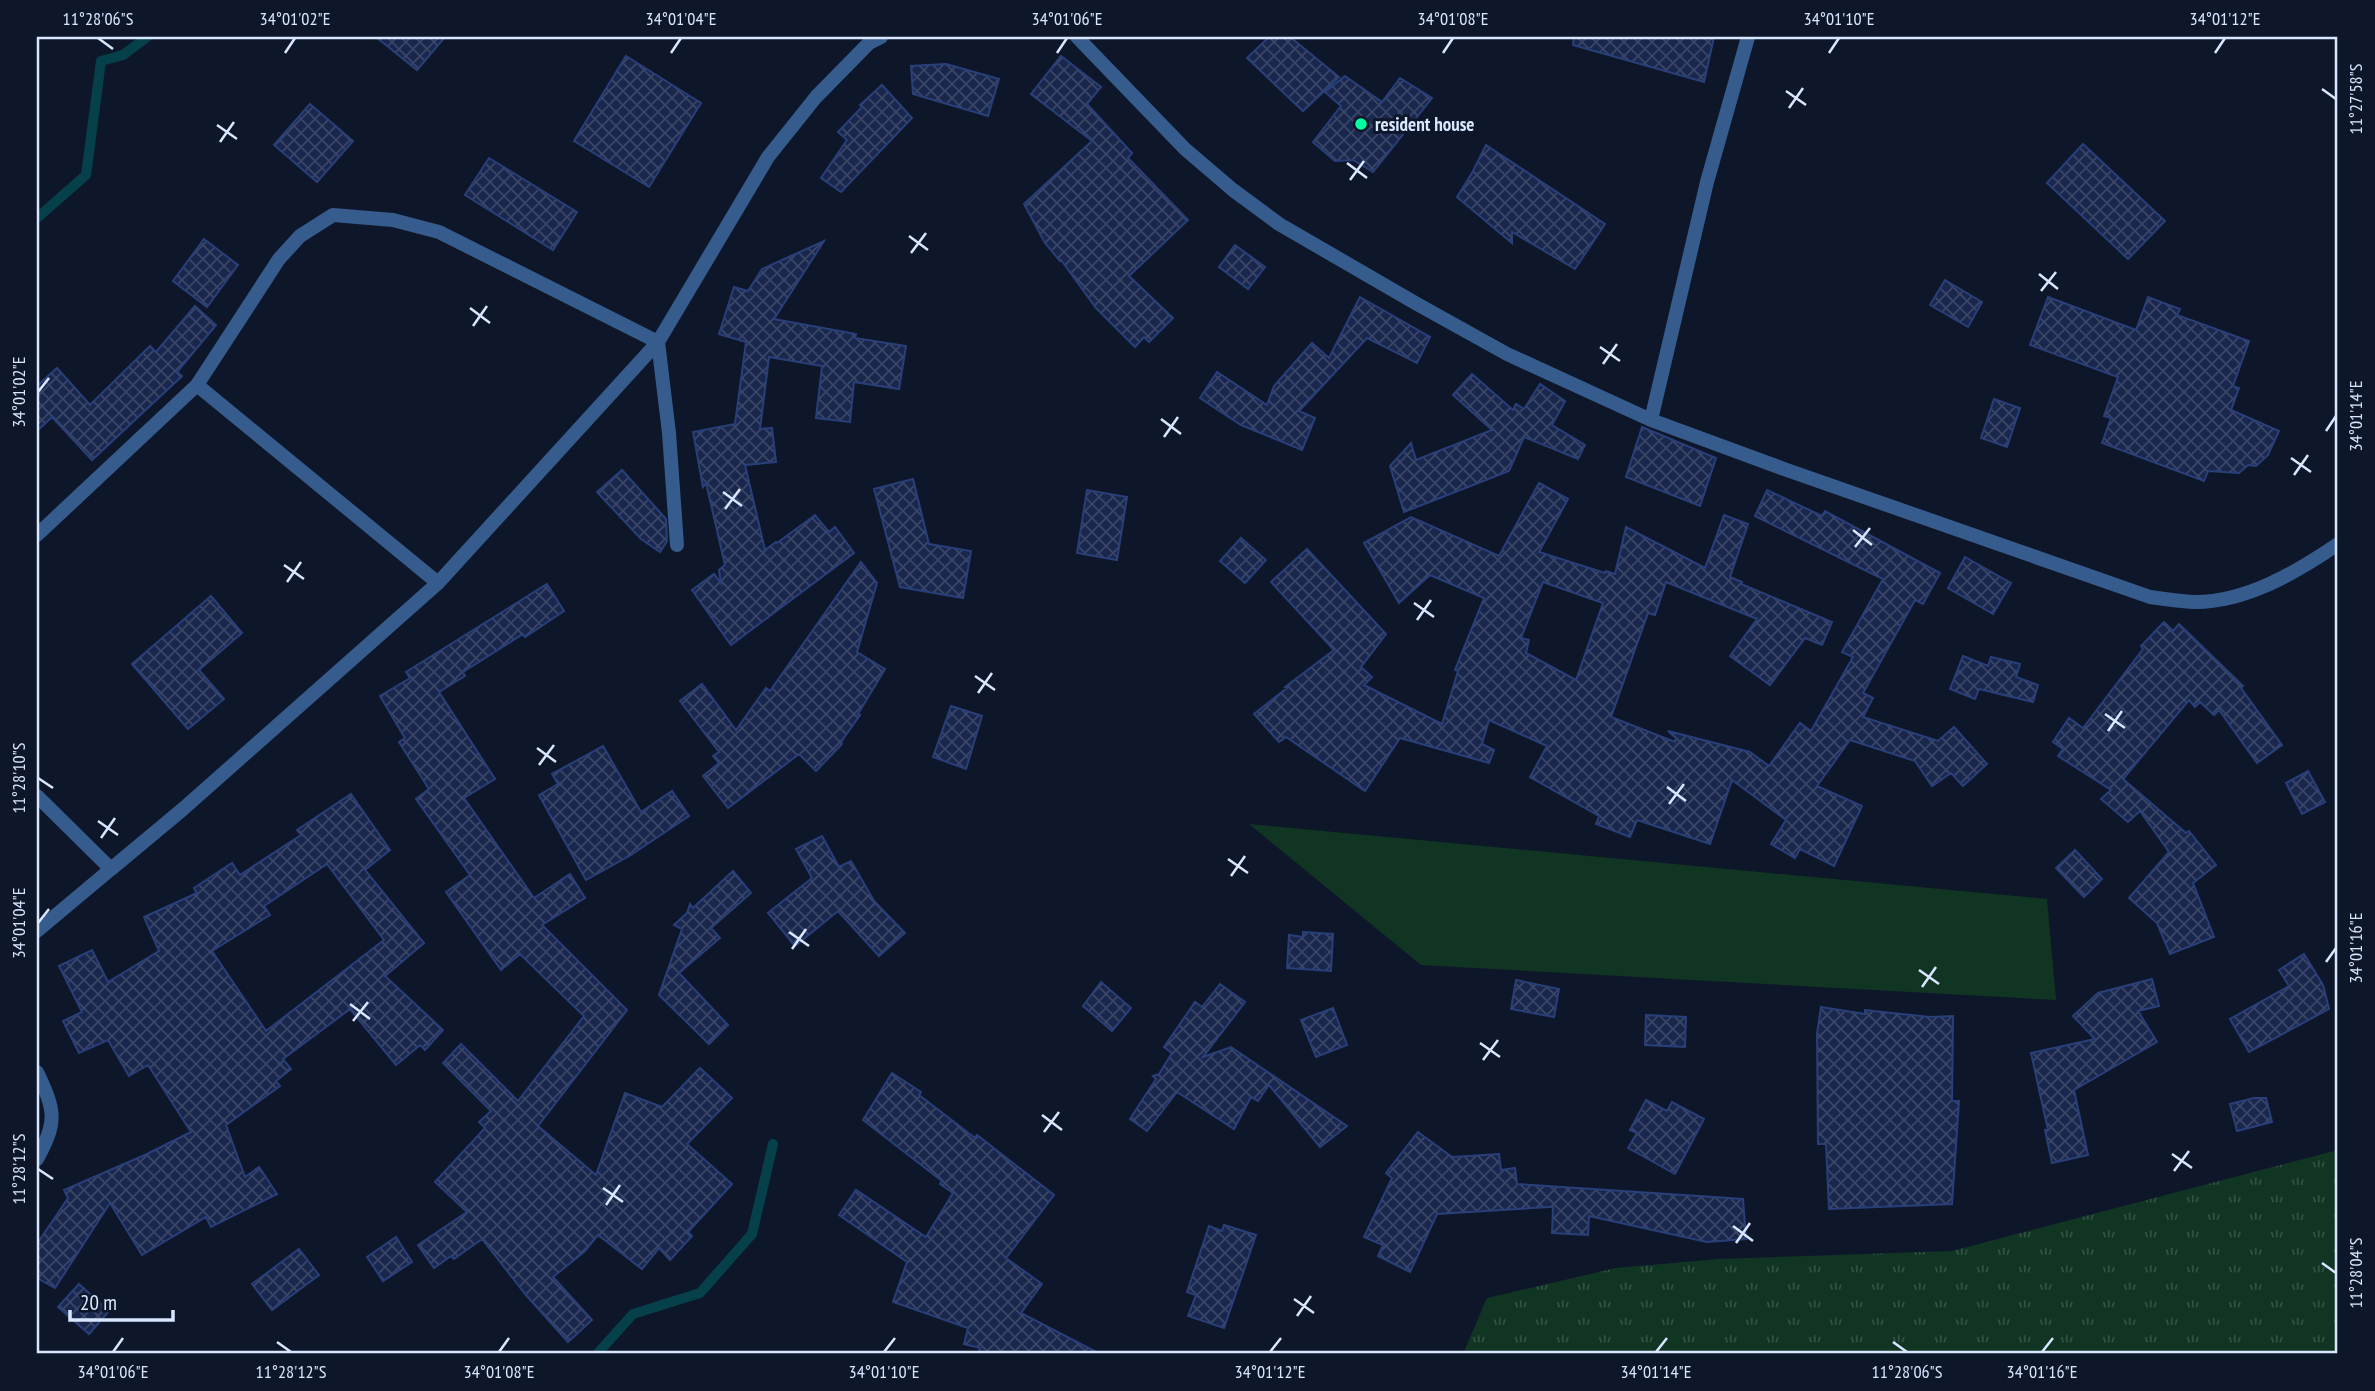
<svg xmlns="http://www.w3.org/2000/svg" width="2375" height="1391" viewBox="0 0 2375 1391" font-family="'PT Sans Narrow',sans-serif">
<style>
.grass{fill:url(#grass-tufts)}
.green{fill:#113523}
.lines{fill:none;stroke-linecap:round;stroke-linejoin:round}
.stream{stroke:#06404b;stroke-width:10}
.building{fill:url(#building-cross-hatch);stroke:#293f7a;stroke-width:2;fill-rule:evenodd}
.street{stroke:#365b8d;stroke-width:14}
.ticks{fill:none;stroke:#d8e6ff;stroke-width:2.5}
.poi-dot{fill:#04ffa2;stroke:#0e172a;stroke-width:2.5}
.labels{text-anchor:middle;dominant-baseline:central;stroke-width:6;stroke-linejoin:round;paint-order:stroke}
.poi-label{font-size:19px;font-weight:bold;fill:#d8e6ff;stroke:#0e172a;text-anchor:start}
.neatline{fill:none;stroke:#d8e6ff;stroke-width:2.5}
.ticks-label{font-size:18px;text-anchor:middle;fill:#d8e6ff}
</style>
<defs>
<pattern id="grass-tufts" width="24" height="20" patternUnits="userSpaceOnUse" patternTransform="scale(1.75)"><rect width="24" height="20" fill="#113523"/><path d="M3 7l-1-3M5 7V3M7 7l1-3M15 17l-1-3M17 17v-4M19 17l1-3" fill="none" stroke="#335244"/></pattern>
<pattern id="building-cross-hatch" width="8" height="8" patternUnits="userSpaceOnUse" patternTransform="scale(1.75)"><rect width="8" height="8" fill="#19274d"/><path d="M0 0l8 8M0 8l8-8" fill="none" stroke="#3a4668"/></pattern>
</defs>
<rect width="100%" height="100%" fill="#0e172a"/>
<!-- grass -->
<path class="grass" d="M2338,1150V1354H1463L1487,1298L1616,1268L1719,1259L1952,1251Z"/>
<!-- green -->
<path class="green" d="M1249,824L2047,899L2056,1000L1421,965Z"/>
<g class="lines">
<!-- stream -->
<path class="stream" d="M37,218L86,175L101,61L123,55L147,37
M597,1354L633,1314L700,1293L752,1234L773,1144"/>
</g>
<!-- building -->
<path class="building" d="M376,37H445L417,70Z
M1269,37H1290L1339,77L1303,111L1247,58Z
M1574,37H1714L1704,82L1573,45Z
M626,56L701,103L649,187L574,141Z
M1061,56L1101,87L1087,104L1132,153L1128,158L1188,220L1129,276L1173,318L1149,342L1144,337L1135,347L1096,308L1061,260L1060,261L1045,243L1024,204L1092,141L1031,94Z
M946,64L999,79L988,116L913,94L911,66Z
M1345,76L1382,102L1400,78L1432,98L1373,172L1353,160L1335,161L1313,142L1341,106L1325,92Z
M882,85L912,118L841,192L821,178L847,140L838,132L862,107L860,105Z
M310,104L353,141L317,182L274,145Z
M2083,144L2165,221L2128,259L2047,183Z
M1486,145L1605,224L1575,269L1512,232V243L1457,197L1472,173Z
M489,158L577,212L553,250L465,195Z
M204,239L238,265L207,307L173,281Z
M824,241L774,319L856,334L855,338L906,346L899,389L854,382L850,422L816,418L822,366L769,357L760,429L772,428L776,462L745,465L765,550L776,542L777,543L815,515L829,532L835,527L854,553L731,645L692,590L714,574L721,583L719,570L725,565L706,483L703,487L693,432L735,424L746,342L719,334L734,287L748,291L762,269Z
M1235,245L1265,267L1248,289L1219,267Z
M1945,280L1982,302L1968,327L1930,305Z
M1360,297L1430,337L1417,363L1367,338L1299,411L1315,418L1302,450L1241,425L1200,398L1217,372L1267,405L1274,386L1312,343L1329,358Z
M2048,297L2136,330L2148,297L2180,309L2177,315L2249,341L2233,386L2239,388L2231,410L2279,431L2268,455L2256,466L2248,465L2239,473L2208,471L2204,481L2102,443L2111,418L2104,416L2118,377L2030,345Z
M195,306L216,325L177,372L182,376L92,460L52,417L37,431V386L57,368L90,405L150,346L156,352Z
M1472,374L1513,410L1516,404L1524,409L1540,384L1565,401L1552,425L1585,445L1578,459L1524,437L1509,471L1404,512L1390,466L1411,443L1416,460L1492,430L1453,395Z
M1994,399L2020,408L2007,447L1981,438Z
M1642,427L1716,458L1700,506L1626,477Z
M622,470L666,519L667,541L660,552L641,539L597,492Z
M913,479L929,544L971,551L963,598L900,587L874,489Z
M1539,483L1568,499L1539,552L1605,573L1606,571L1615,574L1626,527L1705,568L1724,515L1748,524L1730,577L1742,582L1741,584L1832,622L1822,645L1805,638L1770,685L1730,656L1757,619L1666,582L1655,615L1648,613L1611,717L1675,742L1676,738L1668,731L1750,752L1769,766L1800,723L1811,731L1853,657L1842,652L1883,579L1755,516L1767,490L1822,516L1825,511L1940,573L1923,604L1915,600L1863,693L1873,698L1863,717L1938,741L1954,727L1987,764L1963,786L1951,773L1932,786L1915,761L1850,740L1817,786L1862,806L1834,866L1800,849L1795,858L1771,844L1786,820L1732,780L1710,844L1637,820L1630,837L1596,824L1599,816L1530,777L1547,746L1489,720L1482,744L1494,750L1489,763L1400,738L1365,791L1286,737L1279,742L1254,714L1287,688L1285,687L1334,650L1271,582L1307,549L1386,634L1361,667L1372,677L1364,685L1442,724L1458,671L1455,670L1484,598L1430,575L1399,603L1364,543L1411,517L1499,556ZM1543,582L1603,603L1576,680L1526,653L1529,640L1521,638Z
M1087,490L1127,497L1117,560L1077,553Z
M1241,538L1266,560L1245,583L1220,561Z
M1965,557L2011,583L1993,614L1948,588Z
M861,562L877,583L857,652L885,669L858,714L860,715L841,742L842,744L816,771L799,754L728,808L703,776L719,763L713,756L719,752L680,701L702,684L736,730L766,688L770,691Z
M547,584L564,611L525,637L523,634L463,672L465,676L439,692L495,779L464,798L534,898L570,874L585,898L542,925L627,1010L538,1126L596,1175L625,1093L662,1107L700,1068L732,1098L687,1144L732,1184L688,1232L692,1236L670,1260L659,1248L642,1269L598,1235L584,1252L553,1277L592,1320L568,1342L526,1295L482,1239L454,1259L451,1256L434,1268L418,1245L467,1212L435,1182L485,1128L479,1122L491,1111L443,1063L461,1044L518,1101L584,1016L520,954L501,970L446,892L470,875L416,799L429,789L399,742L405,738L380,696L410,678L406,672Z
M211,596L242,633L199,670L224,699L188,729L132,664Z
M2164,622L2173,631L2179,624L2243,686L2241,688L2282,745L2257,763L2219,710L2214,715L2200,702L2195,707L2189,700L2123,779L2186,833L2189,831L2216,865L2193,883L2214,937L2170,954L2157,923L2129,898L2169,852L2140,811L2128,822L2101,799L2111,790L2058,756L2063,749L2053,742L2069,718L2083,728L2143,649L2141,646Z
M1963,656L1988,666L1991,657L2020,664L2016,677L2038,685L2033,702L1979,689L1975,699L1950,689Z
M951,706L982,716L966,769L933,757Z
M603,746L641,812L672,791L689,816L631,855L586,880L539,795L558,784L552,774Z
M2308,771L2325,802L2302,814L2286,783Z
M351,794L390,850L365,870L424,943L385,976L443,1030L425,1050L420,1045L396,1065L350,1009L283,1059L291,1069L276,1081L280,1086L226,1125L245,1177L259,1167L277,1194L211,1227L206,1217L142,1255L110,1203L55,1288L37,1278V1244L68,1198L64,1190L147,1154L191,1132L148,1065L129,1076L108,1040L79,1053L63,1021L82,1012L59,966L92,950L108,982L159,951L144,917L197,893L194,888L232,863L240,875L301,835L297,830ZM327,864L384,940L266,1031L212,951L270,915L264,906Z
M822,836L839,867L851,861L874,901L905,933L879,956L838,911L795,946L768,913L812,878L796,849Z
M2075,850L2102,879L2084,897L2056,868Z
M733,871L751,893L711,928L720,938L679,973L728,1025L709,1044L659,995L682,929L674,925L687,913L690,904L693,908Z
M1303,932L1333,934L1331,971L1287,968L1289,935L1303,937Z
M2304,954L2323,985L2329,1009L2249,1052L2230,1019L2289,986L2279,970Z
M2152,979L2159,1006L2138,1011L2157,1042L2074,1090L2088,1155L2052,1163L2045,1130H2048L2031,1053L2095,1039L2073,1016L2098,993Z
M1516,980L1559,989L1554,1017L1511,1009Z
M1101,982L1131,1008L1112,1031L1083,1006Z
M1220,984L1245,1002L1203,1057L1231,1047L1347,1126L1320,1147L1269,1085L1258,1101L1251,1097L1234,1129L1177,1092L1147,1131L1130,1119L1156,1079L1153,1076L1159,1074L1172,1053L1164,1047L1195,1002L1202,1007Z
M1821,1007L1865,1014V1010L1930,1017L1953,1016L1952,1101H1959L1952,1204L1829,1209L1826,1144H1818L1817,1034Z
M1333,1008L1347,1045L1316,1057L1301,1020Z
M1646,1015L1686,1017L1685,1047L1645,1045Z
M892,1073L921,1092L919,1095L975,1138L977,1135L1054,1195L1006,1258L1042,1284L1021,1313L1100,1354H978L980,1348L964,1344L968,1328L893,1302L907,1262L839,1215L856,1190L926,1237L953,1193L940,1184L942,1181L863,1120Z
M2254,1098H2266L2272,1122L2237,1131L2230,1104Z
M1646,1100L1667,1111L1672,1102L1704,1119L1675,1174L1628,1148L1637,1133L1630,1130Z
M1418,1132L1452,1157L1499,1154L1501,1170L1515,1168L1517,1184L1743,1199L1746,1239L1707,1242L1589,1216L1588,1235L1552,1233L1553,1207H1550L1437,1214L1410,1272L1378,1256L1383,1245L1364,1237L1392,1178L1386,1173Z
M1224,1225L1256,1235L1224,1328L1188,1316L1196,1295L1187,1292L1209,1226L1222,1231Z
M396,1237L412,1262L383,1281L367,1257Z
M299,1249L319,1275L272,1310L252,1284Z
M79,1284L109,1311L89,1334L58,1307Z"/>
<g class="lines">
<!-- street -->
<path class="street" d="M1077,37L1185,149L1233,190L1279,224L1417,304L1507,354L1651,420L1784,469L2150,597C2164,599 2179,601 2193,602C2245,603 2297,572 2338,544
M658,342L669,433L677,545
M197,385L438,583
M1651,420L1707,182L1748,37
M37,535L197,385L279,259L300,236L333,215L393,220L439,232L658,342
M37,796L111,869L183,809L438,583L658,342L768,157L816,97L869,43L881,37
M37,931L111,869
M37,1072C55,1110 58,1121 37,1159"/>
</g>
<!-- ticks -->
<path class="ticks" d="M98,38L113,49M285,53L295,38M671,53L681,38M1057,53L1067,38M1443,53L1453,38M1829,53L1839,38M2215,53L2225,38M2322,89L2336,99M1786,91L1806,105M1789,108L1803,88M217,125L237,139M220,142L234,122M1347,163L1367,178M1350,180L1364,161M909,236L928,250M911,253L926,233M2039,274L2058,289M2041,291L2056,272M470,308L490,323M473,326L487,306M1600,347L1620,361M1603,364L1617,344M38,392L49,378M1161,419L1181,434M2326,431L2336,416M1164,437L1178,417M2291,458L2311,472M2294,475L2308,455M723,492L742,506M725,509L740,489M1853,530L1872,545M1855,547L1870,528M284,565L304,579M287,582L301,562M1414,603L1434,617M1417,620L1431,600M975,676L995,690M978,693L992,673M2105,714L2125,728M2108,731L2122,711M537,748L556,762M539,765L554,745M38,778L53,788M1667,787L1686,801M1669,804L1684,784M98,821L118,835M101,838L115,818M1228,859L1248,873M1231,876L1245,856M38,923L49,909M789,932L809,946M792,949L806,929M2326,962L2336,948M1919,970L1939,984M1922,987L1936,967M350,1004L370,1019M353,1021L368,1002M1480,1043L1500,1057M1483,1060L1498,1040M1042,1115L1062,1130M1044,1132L1059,1112M2172,1154L2192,1168M38,1169L53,1179M2174,1171L2189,1151M603,1188L623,1202M606,1205L620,1185M1733,1226L1753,1241M1736,1243L1750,1223M2322,1263L2336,1273M1294,1299L1314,1313M1297,1316L1311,1296M277,1342L291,1352M1893,1342L1907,1352M113,1352L123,1338M499,1352L509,1338M884,1352L895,1338M1270,1352L1281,1338M1656,1352L1667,1338M2042,1352L2053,1338"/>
<!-- markers -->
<circle class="poi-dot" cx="1361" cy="124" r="7"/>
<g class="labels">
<!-- poi labels -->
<g class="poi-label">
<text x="1375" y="124">resident house</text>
</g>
</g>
<!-- border -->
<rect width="2375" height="1391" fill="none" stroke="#0e172a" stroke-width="77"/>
<!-- scale -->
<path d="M70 1310v10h103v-10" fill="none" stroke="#d8e6ff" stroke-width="3.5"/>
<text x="80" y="1310" font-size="21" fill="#d8e6ff" stroke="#0e172a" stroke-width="5" paint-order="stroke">20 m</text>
<rect x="38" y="38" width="2298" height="1314" class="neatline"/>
<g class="ticks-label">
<text x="98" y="25">11°28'06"S</text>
<text x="295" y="25">34°01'02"E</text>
<text x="681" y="25">34°01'04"E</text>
<text x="1067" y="25">34°01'06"E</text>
<text x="1453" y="25">34°01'08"E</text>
<text x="1839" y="25">34°01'10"E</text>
<text x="2225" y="25">34°01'12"E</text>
<text transform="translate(2356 99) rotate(-90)" y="6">11°27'58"S</text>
<text transform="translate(19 392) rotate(-90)" y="6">34°01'02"E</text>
<text transform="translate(2356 416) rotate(-90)" y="6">34°01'14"E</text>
<text transform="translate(19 778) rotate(-90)" y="6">11°28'10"S</text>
<text transform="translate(19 923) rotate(-90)" y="6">34°01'04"E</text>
<text transform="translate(2356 948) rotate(-90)" y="6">34°01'16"E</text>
<text transform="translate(19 1169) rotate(-90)" y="6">11°28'12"S</text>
<text transform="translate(2356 1273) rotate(-90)" y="6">11°28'04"S</text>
<text x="113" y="1378">34°01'06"E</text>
<text x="291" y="1378">11°28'12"S</text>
<text x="499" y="1378">34°01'08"E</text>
<text x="884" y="1378">34°01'10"E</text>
<text x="1270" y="1378">34°01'12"E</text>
<text x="1656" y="1378">34°01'14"E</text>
<text x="1907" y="1378">11°28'06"S</text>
<text x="2042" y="1378">34°01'16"E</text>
</g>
</svg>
